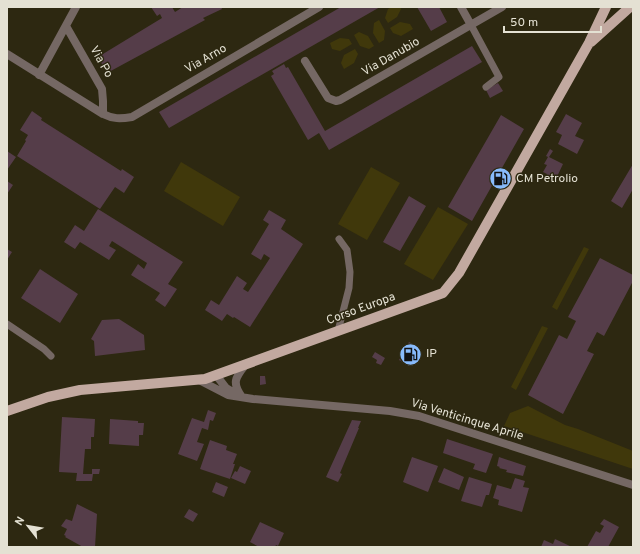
<svg xmlns="http://www.w3.org/2000/svg" width="640" height="554" viewBox="0 0 640 554" font-family="Overpass,sans-serif">
<style>
.green{fill:#40380b}
.building{fill:#553d49}
.lines{fill:none;stroke-linecap:round;stroke-linejoin:round}
.service{stroke:#756864;stroke-width:7}
.minor{stroke:#756864;stroke-width:8}
.primary{stroke:#c2a9a0;stroke-width:10}
.labels{text-anchor:middle;dominant-baseline:central;stroke-width:3;stroke-linejoin:round;paint-order:stroke}
.street-label{font-size:12px;fill:#e4e1d3;stroke:#2d2811}
.poi-label{font-size:12px;fill:#e4e1d3;stroke:#2d2811;text-anchor:start}
</style>
<rect width="100%" height="100%" fill="#2d2811"/>
<!-- green -->
<path class="green" d="M392,7H400L401,9L397,17L388,23L385,18L388,9Z
M379,20L385,31L384,40L379,43L373,33L374,23Z
M400,22L410,24L413,29L401,36L393,33L390,28Z
M359,32L368,36L374,46L369,49L360,46L354,35Z
M340,38L349,39L352,44L340,51L332,49L330,43Z
M355,49L358,54L354,63L344,69L341,63L344,55Z
M181,162L240,197L223,226L164,191Z
M371,167L400,183L367,240L338,224Z
M438,207L468,224L433,280L404,264Z
M584,247L589,249L557,310L552,307Z
M542,326L548,328L516,390L511,387Z
M528,406L565,425L578,429L633,451V469L504,426L510,413Z"/>
<!-- building -->
<path class="building" d="M151,7H172L175,12L183,7H221L222,9L203,18L205,20L107,73L98,57L162,18L160,14L157,16Z
M341,7H380L169,128L159,112Z
M417,7H439L447,22L431,31Z
M472,46L482,62L329,150L319,133L308,140L271,76L274,74L272,71L284,64L286,68L288,67L325,131Z
M498,83L503,91L490,98L486,90Z
M32,111L42,118L41,120L121,171L122,169L134,177L124,193L115,187L100,209L17,156L26,141L25,140L28,135L20,130Z
M566,114L582,123L575,136L584,140L577,154L558,144L562,135L556,132Z
M501,115L524,129L472,221L448,207Z
M550,149L553,151L549,157L563,164L554,183L545,178L547,174L543,172L547,165L544,164L548,157L546,156Z
M7,151L16,157L7,170Z
M633,164V189L622,208L611,201Z
M7,181L13,185L7,194Z
M409,196L426,206L400,251L383,242Z
M98,209L183,262L168,284L177,289L165,307L155,300L160,293L131,275L138,264L144,269L147,263L112,241L109,246L116,250L109,260L80,242L75,249L64,242L75,225L84,231Z
M269,210L286,220L281,229L303,244L250,327L234,317L233,318L227,314L222,321L205,310L211,300L219,305L237,276L247,283L243,289L248,292L270,258L264,254L261,260L251,254L269,224L263,220Z
M7,249L12,252L7,260Z
M600,258L633,275V281L604,336L597,332L587,351L594,354L563,414L528,395L559,335L567,339L576,321L568,317Z
M40,269L78,294L60,323L21,298Z
M119,319L144,335L145,350L95,356L94,341L91,339L102,320Z
M409,342L419,347L409,366L399,360Z
M375,352L385,358L381,365L376,363L377,360L372,357Z
M260,376H265L266,384L260,385Z
M208,410L216,413L213,421L210,420L208,430L202,428L197,442L204,444L197,461L178,454L192,418L204,422Z
M62,417L95,419L94,437H91V449H85L83,474H93L92,481H76L77,473L59,472Z
M110,419L138,421V423H144L143,435H139V446L109,444Z
M352,420L361,421L358,428H359L340,473L342,474L338,482L326,477Z
M447,439L493,454L486,473L473,469L475,464L443,453Z
M210,440L227,446L226,450L237,454L233,464H235L230,479L200,469Z
M412,457L438,466L428,492L403,482Z
M499,457L526,466L523,476L506,472L507,470L499,468L500,467L497,466Z
M240,466L251,471L245,484L231,478L235,471L237,472Z
M444,468L464,477L459,490L438,482Z
M92,469H100L99,474H92Z
M469,477L492,484L489,495H486L482,507L461,501Z
M515,478L525,481L523,487L529,488L522,512L498,505L499,500L493,498L497,485L511,489Z
M216,482L228,487L224,497L212,492Z
M77,504L97,514L95,547H83L65,537L66,536L64,535L67,529L61,526L66,519L72,521Z
M189,509L198,514L193,522L184,517Z
M604,519L619,527L608,547H587L596,531L600,533L604,526L600,524Z
M260,522L284,533L278,546L276,545L275,547H259L250,542Z
M555,539L572,547H541L544,540L553,544Z"/>
<g class="lines">
<!-- service -->
<path class="service" d="M471,25L499,77L486,87
M7,324L44,349L51,356
M338,331L349,288L350,272L347,250L339,239"/>
<!-- minor -->
<path class="minor" d="M461,7L471,25
M66,26L102,89L103,101V114
M7,54L103,114C113,119 120,119 132,117L319,7
M305,61L328,98L336,101L340,100L502,7
M39,75L76,7
M216,375L226,388L236,394
M199,380L228,395L253,399L390,411L419,416L633,485
M242,397C231,382 236,377 246,364"/>
<!-- primary -->
<path class="primary" d="M591,42L630,7
M7,411L48,397L80,390L205,379L443,293L459,273L589,43L606,7"/>
</g>
<!-- icons -->
<defs>
<symbol id="fuel-disc" viewBox="-11 -11 22 22"><circle r="9.5" fill="#88bbfc" stroke="#2d2811"/><path d="M-5.5-6h7V0h2V4h1.3V-2.5L3-4.5l.8-.8L6-3V5H2.5V1h-1V6h-7ZM-4.2-4.7v3.2H.2V-4.7Z" fill="#111"/></symbol>
</defs>
<g fill-rule="evenodd">
<use href="#fuel-disc" x="488" y="166" width="25" height="25"/>
<use href="#fuel-disc" x="398" y="342" width="25" height="25"/>
</g>
<g class="labels">
<!-- street labels -->
<g class="street-label">
<text transform="translate(391 57) rotate(-30)">Via Danubio</text>
<text transform="translate(206 59) rotate(-30)">Via Arno</text>
<text transform="translate(101 62) rotate(61)">Via Po</text>
<text transform="translate(361 309) rotate(-20)">Corso Europa</text>
<text transform="translate(467 420) rotate(17)">Via Venticinque Aprile</text>
</g>
<!-- poi labels -->
<g class="poi-label">
<text x="516" y="179">CM Petrolio</text>
<text x="426" y="354">IP</text>
</g>
</g>
<!-- border -->
<rect width="640" height="554" fill="none" stroke="#e4e1d3" stroke-width="16"/>
<!-- north arrow -->
<g transform="translate(28 526) rotate(301)" stroke="#2d2811" stroke-width="3" paint-order="stroke">
<path d="M0-3L7 15L0 10L-7 15Z" fill="#e4e1d3"/>
<text y="-6" font-size="11" font-weight="bold" text-anchor="middle" fill="#e4e1d3">N</text>
</g>
<!-- scale -->
<path d="M504 26v6h97v-6" fill="none" stroke="#e4e1d3" stroke-width="2"/>
<text x="510" y="26" font-size="12" fill="#e4e1d3" stroke="#2d2811" stroke-width="3" paint-order="stroke">50 m</text>
</svg>
